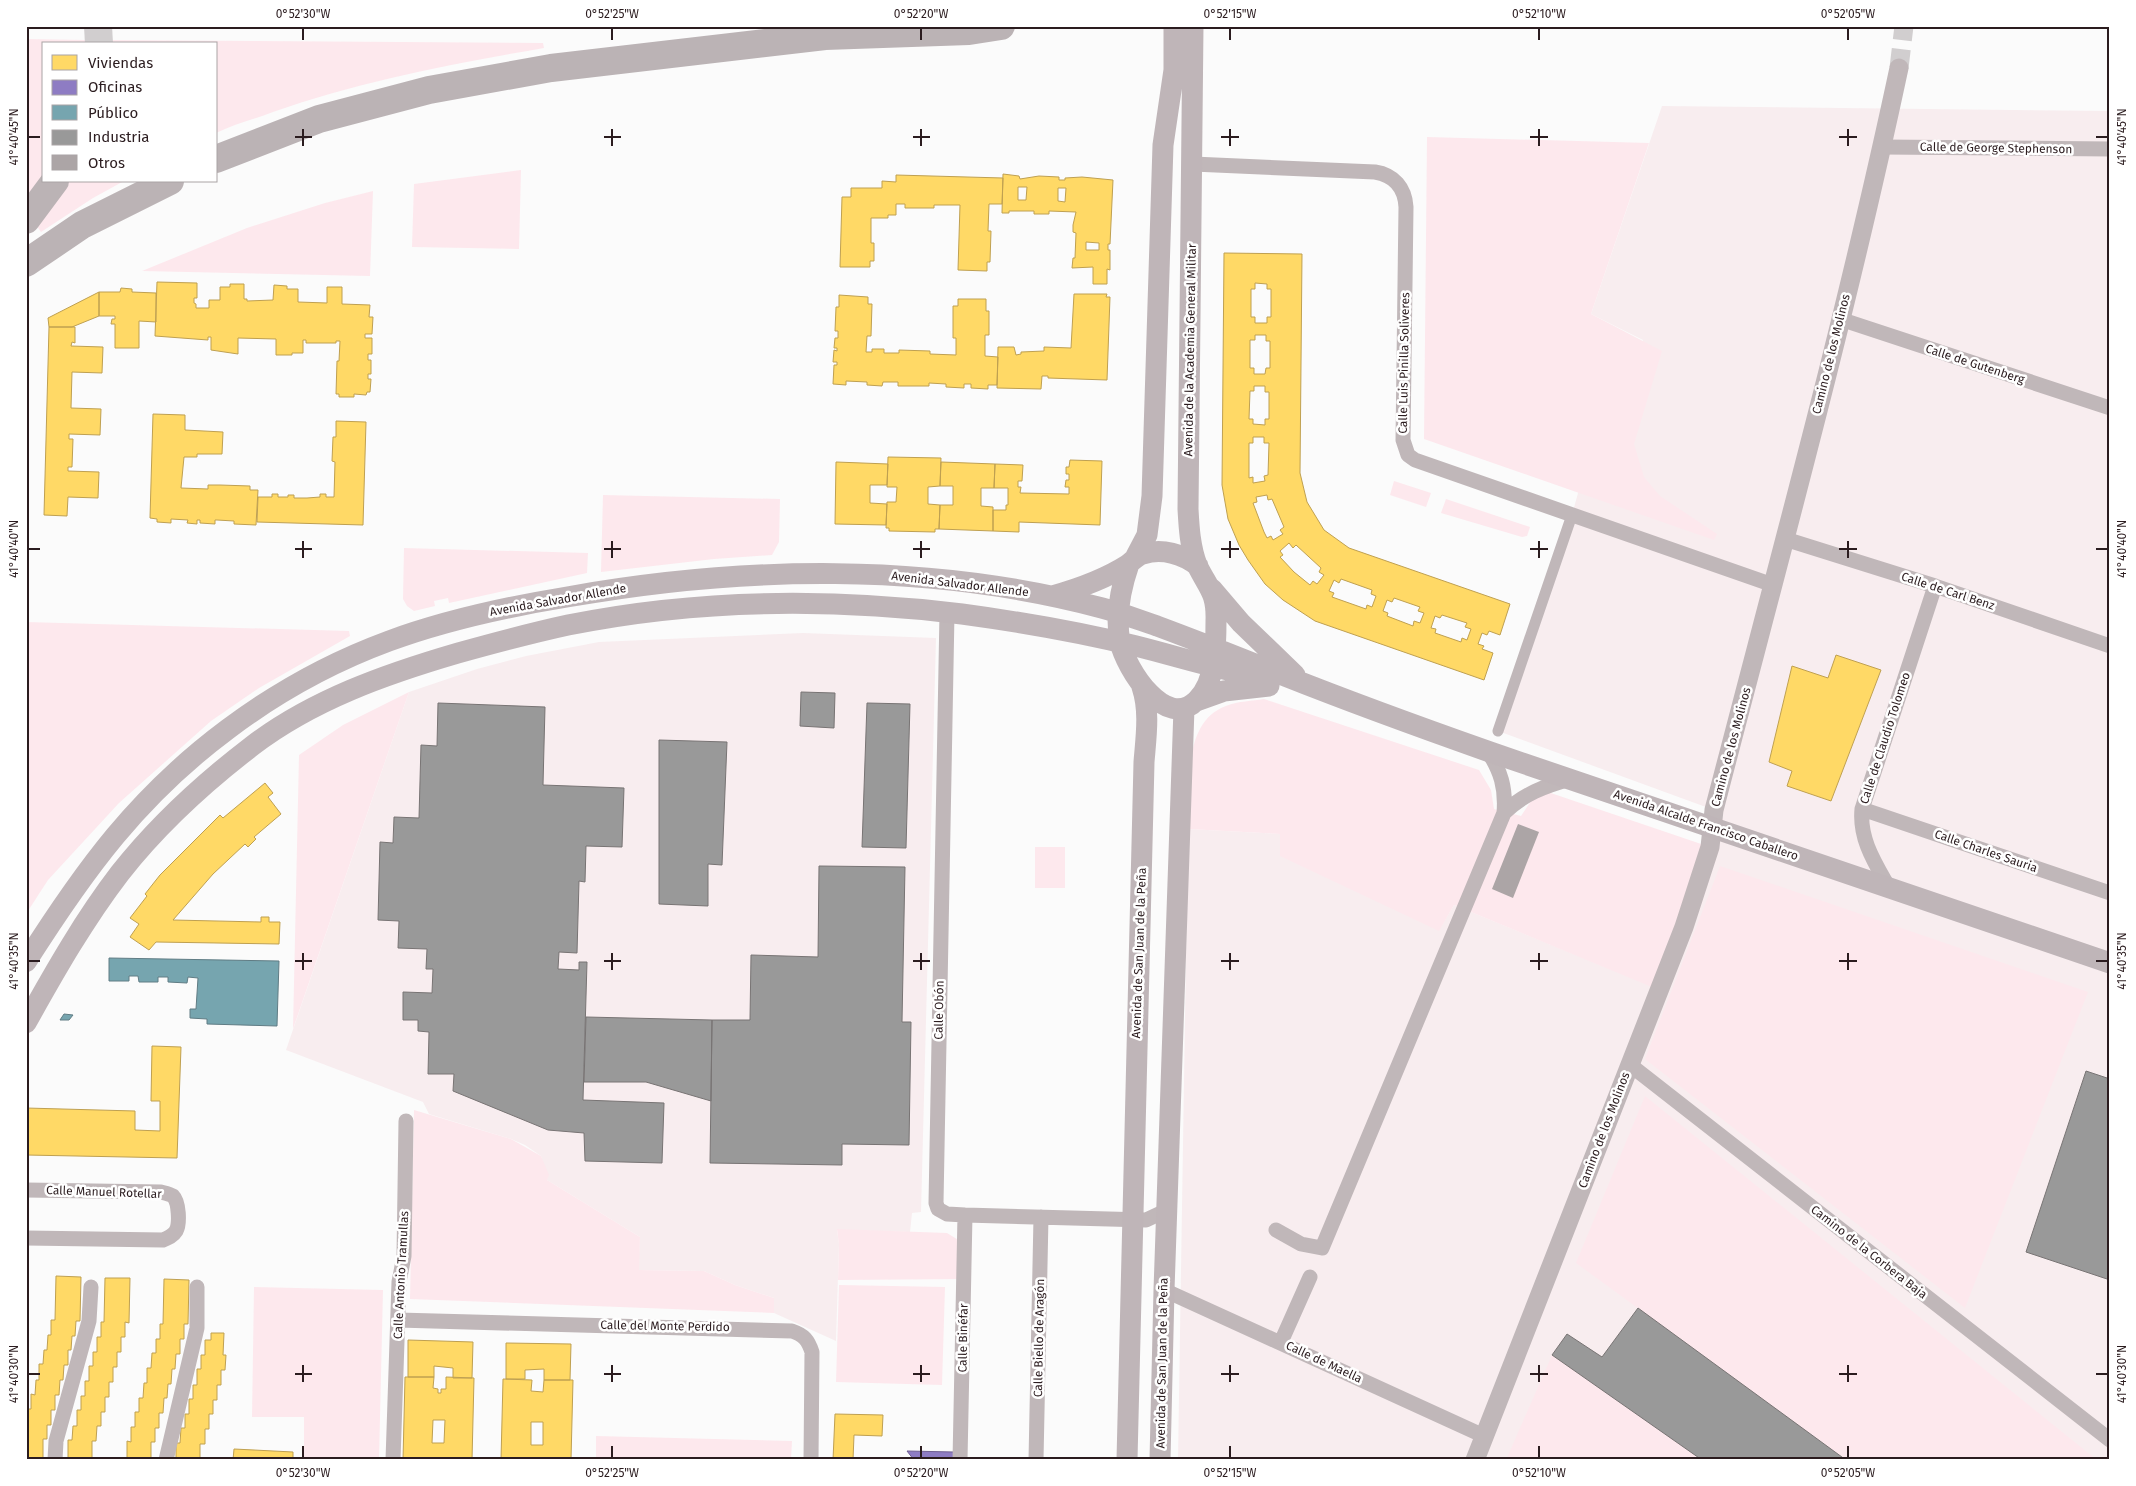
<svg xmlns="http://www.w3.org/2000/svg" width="2136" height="1486" viewBox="0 0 2136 1486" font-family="'Fira Sans',sans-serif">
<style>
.built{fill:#f8edef}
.green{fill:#fde8ed}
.homes{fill:#ffd966;stroke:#bfa051;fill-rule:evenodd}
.offices{fill:#8e7cc3;stroke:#705f92}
.public{fill:#76a5af;stroke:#607c84}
.industry{fill:#999;stroke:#787474}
.building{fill:#aca5a6}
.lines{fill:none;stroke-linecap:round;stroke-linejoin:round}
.tertiary-tunnel{stroke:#d1cecf;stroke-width:19;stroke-dasharray:19 9;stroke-linecap:butt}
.motorway-tunnel{stroke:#d1cecf;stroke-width:28;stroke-dasharray:28 14;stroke-linecap:butt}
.pedestrian{stroke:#c0b7b9;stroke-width:11}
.minor{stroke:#c0b7b9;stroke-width:15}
.tertiary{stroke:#c0b7b9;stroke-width:19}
.secondary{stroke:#bfb5b8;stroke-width:21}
.motorway{stroke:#bbb3b5;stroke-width:28}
.ticks{fill:none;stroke:#2b1c1f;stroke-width:2}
.labels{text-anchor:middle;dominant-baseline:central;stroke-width:5;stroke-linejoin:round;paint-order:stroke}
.street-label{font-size:12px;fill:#2b1c1f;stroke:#fff}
.neatline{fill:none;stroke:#2b1c1f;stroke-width:2}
.ticks-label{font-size:12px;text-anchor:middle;fill:#2b1c1f}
</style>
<rect width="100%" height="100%" fill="#fbfbfb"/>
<!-- built -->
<path class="built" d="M1662,106L2110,111V1460H1178L1188,829L1280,834L1439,930L1454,905L1659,989L1714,810L1498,731L1572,515L1578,493L1643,340L1591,314Z
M803,633L936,638L921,1212L912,1213L910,1232L837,1230L839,1244L836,1341L774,1313V1298L735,1285L704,1271L638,1270L640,1237L547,1180L541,1156L525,1145L511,1139L429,1114L423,1102L286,1050L409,692L477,669L526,656L599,642Z"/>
<!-- green -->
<path class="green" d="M26,39L87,40V44H44V175L26,202Z
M107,40L543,43L544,48C452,64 361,81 273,112C255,119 234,124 216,133V44H106Z
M1427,137L1649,143L1591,314L1662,351L1634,444L1644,477L1660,496L1717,534L1714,540L1424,439Z
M521,170L519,249L412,247L414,184Z
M67,181H124L93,198L41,232L36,225Z
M373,191L370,276L142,271L247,228L325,203Z
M1394,481L1431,493L1426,507L1390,495Z
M603,495L780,499L779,542L772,555L714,559L601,572Z
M1446,499L1530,527L1527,536L1522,537L1441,513Z
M404,548L588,553L587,573L449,603L448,598L434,601L435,606L414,611L407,606L403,599Z
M26,622L349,631L350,636L259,688L211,721L119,803L48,880L26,914Z
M409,692L293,1029L299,755L343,725Z
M1264,699L1479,770L1491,790L1494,809L1521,816L1539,789L1710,847L1659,990L1454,905L1439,931L1280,856V834L1188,829C1190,791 1181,722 1226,706C1239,701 1252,701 1264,699Z
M1035,847H1065V888H1035Z
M1720,866L2088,992L1965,1308L1645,1059Z
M1645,1096L2097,1460H1846L1576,1263Z
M414,1110L511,1139L541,1156L549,1175L547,1180L640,1237L639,1270L704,1271L735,1285L774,1298V1313L410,1299Z
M837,1229L947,1233L965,1244L964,1279L838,1280L839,1245Z
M839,1285L945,1287L942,1385L836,1382Z
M254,1287L383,1290L379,1460H304V1417H252Z
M1552,1355L1702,1460H1506Z
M596,1436L792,1441L791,1460H596Z"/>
<!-- homes -->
<path class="homes" d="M1003,174L1019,176L1020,179L1039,176L1059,177V180H1065V178L1082,177L1113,180L1110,244H1108V250H1110V270L1107,269V284H1093V267L1072,268L1073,258H1075L1076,233L1073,232V225L1076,212L1049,211V214H1034V211H1009V213H1002ZM1018,187H1027L1026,200H1018ZM1058,188H1066L1065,202L1058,201ZM1086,242L1099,243V250H1086Z
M896,175L1003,178L1002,204H989L988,231H991L990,262H987V271L958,270L960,205H934V208H905V204H896V215H888V218H871V243H874V261H870V267H840L842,197H851V188H882V181L896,182Z
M1224,253L1302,254L1300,473L1307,502L1324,530L1349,548L1510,604L1500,635L1489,631L1487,635L1482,633L1478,644L1484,646L1482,649L1493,653L1484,680L1315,621L1283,600L1265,584L1248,560L1239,545L1228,519L1222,485ZM1255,283L1267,284V289H1271V317H1267V323H1255V317H1251V289H1255ZM1255,335H1266V341H1270V368H1266L1265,374H1254V368H1250V340H1255ZM1254,386H1265V392H1269V419H1265V425L1253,424V419H1249L1250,391H1254ZM1253,437H1264V443H1269L1268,475L1264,476L1265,481L1253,483V477L1249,478V443H1253ZM1267,495L1268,500L1272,499L1284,527L1280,530L1283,534L1273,540L1271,536L1267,538L1264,532L1253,503L1257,502L1256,497ZM1289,543L1293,548L1296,545L1321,568L1319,572L1324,575L1317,584L1313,581L1310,585L1294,572L1280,557L1283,555L1280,551ZM1341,579L1372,590L1371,594L1376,596L1372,607L1367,605L1366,609L1332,597L1334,593L1329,591L1334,580L1339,583ZM1394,598L1420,607L1418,611L1424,613L1420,623L1414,621L1413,626L1387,616L1388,613L1383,611L1387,600L1392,602ZM1442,615L1467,623L1465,627L1471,629L1467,640L1462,638L1461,642L1435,633L1436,629L1431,628L1435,616L1440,618Z
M157,282L197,283V298H194V303L196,304V308H209V300H220V287H230V284H244V299H247V301L273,300L274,285L287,286V289H298V302L327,303V287H342V304L370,305L369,317H373L372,334H365V338H372V354H368V360H371V374H368V379H371L370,392H367L366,395L354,394V397H339V394H336L337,361H339L340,341H336V343H306V340H303V353H292V355H276V339L238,338V354L211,350V337H208V340L155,336Z
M121,288L132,289V292L156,293V322L139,321V348H115V324H111L112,319H115V316H99V292H120Z
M99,292V316L72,327H49L48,318Z
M1074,294H1107L1106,297H1110L1107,380L1048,378V376H1042L1041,389L997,388L998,347H1014L1016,355L1021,354V352L1044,351V347L1071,348Z
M839,295L868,297V304H872L871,336H867L866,352H872V349H884V353H899V350L930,351V354L956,355V338H953V306H958V299H986V311H989V335H985V356L998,357L997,385H988V389L971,388V384H964V388L946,387V384L929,383V386H898V382H883L882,386L867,385V382L846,381V385L833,384L834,365H837V362H833L834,350L837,351V348H834L835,338H838V331H835L836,307H839Z
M49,327H75V343L72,342L71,346L103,347L102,373L72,372L71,408L101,409L100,435L69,434V439H73L72,467H68V471L99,472L98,498L68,497L67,516L44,515Z
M153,414L185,415V430L223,432L222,454H197V457H184L181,488L208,489V485H220L250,486V490H258L256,525L234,524V521L217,520H215V524L200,523V520H197V524L187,523L188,520L171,519V523L157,522V519L150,518Z
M336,421L366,422L363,525L257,522L258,497H272V494H278V497H288V495H294V498H307L320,497V494H326V497H334L335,462L332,461L333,437H336Z
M888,457L941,458L940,486L928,487V504L940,505L939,529H935V532L889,531V528H886L887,502H896L897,487H887Z
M1070,460L1102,461L1100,525L1019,522V532L993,531V510H1006V505H1008V488H994L995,464L1023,465L1022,481H1018V487H1021L1020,493L1069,494V487H1065L1066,480H1069V474H1066V467H1069Z
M836,462L888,464L887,485H870V503L887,504L886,525L835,524Z
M941,462L995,464L994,488H981V506L993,507V531L939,529L940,505H953V486H940Z
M1836,655L1881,670L1831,801L1787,786L1792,771L1769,762L1792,666L1828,678Z
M265,783L273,793L268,797L281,814L254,837L256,839L248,847L245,844L213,874L173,920L261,922V917H269V922H280L279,944L156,942L149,950L130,937L139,924L130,918L147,896L145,894L160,875L220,815L223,818Z
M152,1046L181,1047L177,1158L26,1155V1108L135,1111V1130L160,1131V1101H151Z
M56,1276L81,1277L80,1321H76L75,1336H72L71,1350H68V1365H64L63,1380H60L59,1395H55V1410H51V1425H47V1439H43V1460H26L27,1409H31V1394L35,1395L36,1380H39V1364H43L44,1350H47L48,1335H51V1320H55Z
M105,1278H130L129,1323L125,1322V1337H121V1352H117V1367H113V1382H109V1397H105V1412H101V1426H97L96,1441H92V1460H68V1440H72L73,1426H77V1410H81V1396H85V1381H89V1366H93V1352H97V1337H101V1322H104Z
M164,1279L189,1280L188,1324H184V1339H180V1354H176L175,1369H172L171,1384H168L167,1398H164L163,1413H159V1428H155V1442H151V1460H127V1441L131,1442V1427H135V1412H139V1398H143L144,1383H147V1368H151L152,1353H156V1339H160V1324H163Z
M211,1333H224L223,1355H226L225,1370H221V1385H217V1400H213V1414H209V1429H205V1444H200V1460H176V1443H180L181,1428H185V1414H189V1399H193V1385H197V1369H201V1355H205V1340H211Z
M408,1340L473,1342L472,1378H453V1368L434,1366V1377H408Z
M506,1343L571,1344L570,1380H544V1369L525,1370V1379H506Z
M405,1377H434L433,1388L438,1389V1393H441V1389H446V1377L474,1378L472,1460H403ZM433,1420H445L444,1443H432Z
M503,1379L532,1380L531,1391L543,1392L544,1380H573L571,1460H501ZM531,1422H543V1445H531Z
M835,1414L883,1415L882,1436L854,1435L853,1460H833Z
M234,1449L293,1452V1460H233Z"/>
<!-- offices -->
<path class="offices" d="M907,1451L954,1452V1460H914Z"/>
<!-- public -->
<path class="public" d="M109,958L279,961L277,1026L207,1024V1019L190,1018V1009H196L198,978L188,977L187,983L168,982V977H158V982H139L138,976H129V981H109Z
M64,1014L73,1015L69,1020H60Z"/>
<!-- industry -->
<path class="industry" d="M801,692L835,693L834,728L800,726Z
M438,703L545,707L543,785L624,788L622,847L586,846L585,882L579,881L577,953L559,952L558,969L579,970V962H587L583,1100L664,1103L662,1163L585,1161L584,1133L548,1130L453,1091L454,1074H428L429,1032L418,1031V1020H403V992L432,993L433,969H426L427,949L398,948L399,921L378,920L380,842L393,843L394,817L419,818L421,745L437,746Z
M867,703L910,704L906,848L862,847Z
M659,740L727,742L722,865L708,864V906L659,904Z
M819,866L905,867L902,1022H911L909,1145L842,1144V1165L710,1163L712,1020H750L751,955L818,957Z
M586,1017L712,1020L711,1101L646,1082H584Z
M2086,1071L2110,1079V1280L2026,1252Z
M1638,1308L1846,1460H1702L1552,1355L1567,1334L1602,1357Z"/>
<!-- building -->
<path class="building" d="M1518,824L1539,832L1513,898L1492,889Z"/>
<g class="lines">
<!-- tertiary-tunnel -->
<path class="tertiary-tunnel" d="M1899,68L1904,26"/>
<!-- motorway-tunnel -->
<path class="motorway-tunnel" d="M98,26L99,44"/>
<!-- pedestrian -->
<path class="pedestrian" d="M1498,731L1572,515"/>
<!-- minor -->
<path class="minor" d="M1882,147L2110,149
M1193,164L1375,172C1394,175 1405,188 1406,207L1403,440L1408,455L1415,460L1773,585
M1840,319L2110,408
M1785,539L1935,586L2110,646
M947,613L936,1203L938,1209L947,1214L965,1215L1146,1220L1161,1213L1167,1207
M1862,809L2110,893
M1504,813C1523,794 1545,786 1570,779
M1889,888C1875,863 1859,839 1862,809L1935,586
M1629,1064L2110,1440
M26,1190L161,1192C165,1193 170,1194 173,1196C179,1202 180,1224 176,1231C173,1236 168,1238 163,1240L26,1238
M1276,1230L1301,1244L1322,1248L1504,813C1506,788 1501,771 1487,750
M1164,1290L1484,1436
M398,1320L792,1331C804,1335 808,1340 812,1352L811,1460
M1281,1342L1310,1277
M55,1460L56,1441L89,1321L91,1287
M166,1460L197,1328V1287
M393,1460L399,1282L404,1256L406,1121
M960,1460L965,1215
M1036,1460L1041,1217"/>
<!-- tertiary -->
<path class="tertiary" d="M1475,1460L1684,927L1710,847L1714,810C1778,563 1846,317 1899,68"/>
<!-- secondary -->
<path class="secondary" d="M1136,556L1147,535L1152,496L1163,145L1174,70V26
M1129,564C1120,590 1115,616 1120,642C1126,669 1166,732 1197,700C1216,682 1216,645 1216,621C1217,592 1208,588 1197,565C1190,547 1189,527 1188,509L1193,26
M1212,589L1241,623L1295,675
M1052,596C1077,589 1105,579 1127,565C1133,561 1136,556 1143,554C1162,548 1183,554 1198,566
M1196,701L1224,691L1269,686
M26,962C85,869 138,796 228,729C276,693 332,662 389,641C446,620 506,607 567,597C742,566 929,562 1102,608C1121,613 1139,620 1157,626C1200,642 1243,659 1285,676C1353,703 1422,728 1490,752C1696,823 1903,893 2110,963
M26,1023C55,971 84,920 120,873C157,826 205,782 252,746C312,700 386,674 458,653C494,643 531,633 568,625C697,599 832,598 962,614C1021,622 1079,632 1136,646C1180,657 1222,671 1267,678
M1127,1460L1144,762C1146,737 1150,711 1142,687
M1160,1460L1164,1290L1184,708"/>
<!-- motorway -->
<path class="motorway" d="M216,159L319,119L429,90L551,68L825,36L969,31L1001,26
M26,220L55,181
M26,263L82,225L170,181"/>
</g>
<!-- ticks -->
<path class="ticks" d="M303,28V40M612,28V40M921,28V40M1230,28V40M1539,28V40M1848,28V40M303,129V146M612,129V146M921,129V146M1230,129V146M1539,129V146M1848,129V146M28,137H40M295,137H312M604,137H621M913,137H930M1221,137H1239M1530,137H1548M1839,137H1857M2096,137H2108M303,541V558M612,541V558M921,541V558M1230,541V558M1539,541V558M1848,541V558M28,549H40M295,549H312M604,549H621M913,549H930M1221,549H1239M1530,549H1548M1839,549H1857M2096,549H2108M303,953V970M612,953V970M921,953V970M1230,953V970M1539,953V970M1848,953V970M28,961H40M295,961H312M604,961H621M913,961H930M1221,961H1239M1530,961H1548M1839,961H1857M2096,961H2108M303,1365V1382M612,1365V1382M921,1365V1382M1230,1365V1382M1539,1365V1382M1848,1365V1382M28,1374H40M295,1374H312M604,1374H621M913,1374H930M1221,1374H1239M1530,1374H1548M1839,1374H1857M2096,1374H2108M303,1446V1458M612,1446V1458M921,1446V1458M1230,1446V1458M1539,1446V1458M1848,1446V1458"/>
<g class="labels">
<!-- street labels -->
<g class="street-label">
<text transform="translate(1996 148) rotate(1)">Calle de George Stephenson</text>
<text transform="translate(1190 350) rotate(-89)">Avenida de la Academia General Militar</text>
<text transform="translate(1831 354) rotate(-76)">Camino de los Molinos</text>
<text transform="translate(1404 363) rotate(-89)">Calle Luis Pinilla Soliveres</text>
<text transform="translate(1975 364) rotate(18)">Calle de Gutenberg</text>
<text transform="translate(960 584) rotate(7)">Avenida Salvador Allende</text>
<text transform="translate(1948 591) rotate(18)">Calle de Carl Benz</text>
<text transform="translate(558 600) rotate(-10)">Avenida Salvador Allende</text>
<text transform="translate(1885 738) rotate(-72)">Calle de Claudio Tolomeo</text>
<text transform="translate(1731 747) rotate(-75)">Camino de los Molinos</text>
<text transform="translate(1706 825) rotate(19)">Avenida Alcalde Francisco Caballero</text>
<text transform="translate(1986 851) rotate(19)">Calle Charles Sauria</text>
<text transform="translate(1139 953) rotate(-88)">Avenida de San Juan de la Peña</text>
<text transform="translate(939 1010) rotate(-89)">Calle Obón</text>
<text transform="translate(1604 1130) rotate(-69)">Camino de los Molinos</text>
<text transform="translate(104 1192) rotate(2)">Calle Manuel Rotellar</text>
<text transform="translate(1869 1252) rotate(38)">Camino de la Corbera Baja</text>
<text transform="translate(401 1275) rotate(-87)">Calle Antonio Tramullas</text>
<text transform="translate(665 1326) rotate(1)">Calle del Monte Perdido</text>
<text transform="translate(963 1338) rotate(-89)">Calle Binéfar</text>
<text transform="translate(1039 1338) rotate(-89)">Calle Biello de Aragón</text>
<text transform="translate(1324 1362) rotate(25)">Calle de Maella</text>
<text transform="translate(1162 1363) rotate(-89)">Avenida de San Juan de la Peña</text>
</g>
</g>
<!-- border -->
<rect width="2136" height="1486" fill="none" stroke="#ffffff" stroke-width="55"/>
<!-- legend -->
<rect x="42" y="42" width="175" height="140" fill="#ffffff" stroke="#aaa4a5"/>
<rect x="52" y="55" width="25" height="15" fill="#ffd966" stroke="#aaa4a5"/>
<text x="88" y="68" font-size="15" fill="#2b1c1f">Viviendas</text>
<rect x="52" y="80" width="25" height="15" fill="#8e7cc3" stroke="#aaa4a5"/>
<text x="88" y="92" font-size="15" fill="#2b1c1f">Oficinas</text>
<rect x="52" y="105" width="25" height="15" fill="#76a5af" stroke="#aaa4a5"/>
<text x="88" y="118" font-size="15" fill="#2b1c1f">Público</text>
<rect x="52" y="130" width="25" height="15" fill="#999999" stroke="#aaa4a5"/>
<text x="88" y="142" font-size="15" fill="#2b1c1f">Industria</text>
<rect x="52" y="155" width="25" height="15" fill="#aca5a6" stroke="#aaa4a5"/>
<text x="88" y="168" font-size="15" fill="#2b1c1f">Otros</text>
<rect x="28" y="28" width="2080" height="1430" class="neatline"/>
<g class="ticks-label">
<text x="303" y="18">0°52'30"W</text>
<text x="612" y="18">0°52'25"W</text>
<text x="921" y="18">0°52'20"W</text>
<text x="1230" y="18">0°52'15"W</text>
<text x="1539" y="18">0°52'10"W</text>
<text x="1848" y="18">0°52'05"W</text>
<text transform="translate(14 137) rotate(-90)" y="4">41°40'45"N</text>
<text transform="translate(2122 137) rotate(-90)" y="4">41°40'45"N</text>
<text transform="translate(14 549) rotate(-90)" y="4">41°40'40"N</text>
<text transform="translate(2122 549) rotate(-90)" y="4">41°40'40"N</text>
<text transform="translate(14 961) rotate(-90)" y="4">41°40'35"N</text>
<text transform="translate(2122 961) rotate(-90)" y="4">41°40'35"N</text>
<text transform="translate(14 1374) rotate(-90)" y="4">41°40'30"N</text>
<text transform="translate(2122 1374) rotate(-90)" y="4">41°40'30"N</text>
<text x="303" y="1477">0°52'30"W</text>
<text x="612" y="1477">0°52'25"W</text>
<text x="921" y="1477">0°52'20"W</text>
<text x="1230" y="1477">0°52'15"W</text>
<text x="1539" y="1477">0°52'10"W</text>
<text x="1848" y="1477">0°52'05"W</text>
</g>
</svg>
